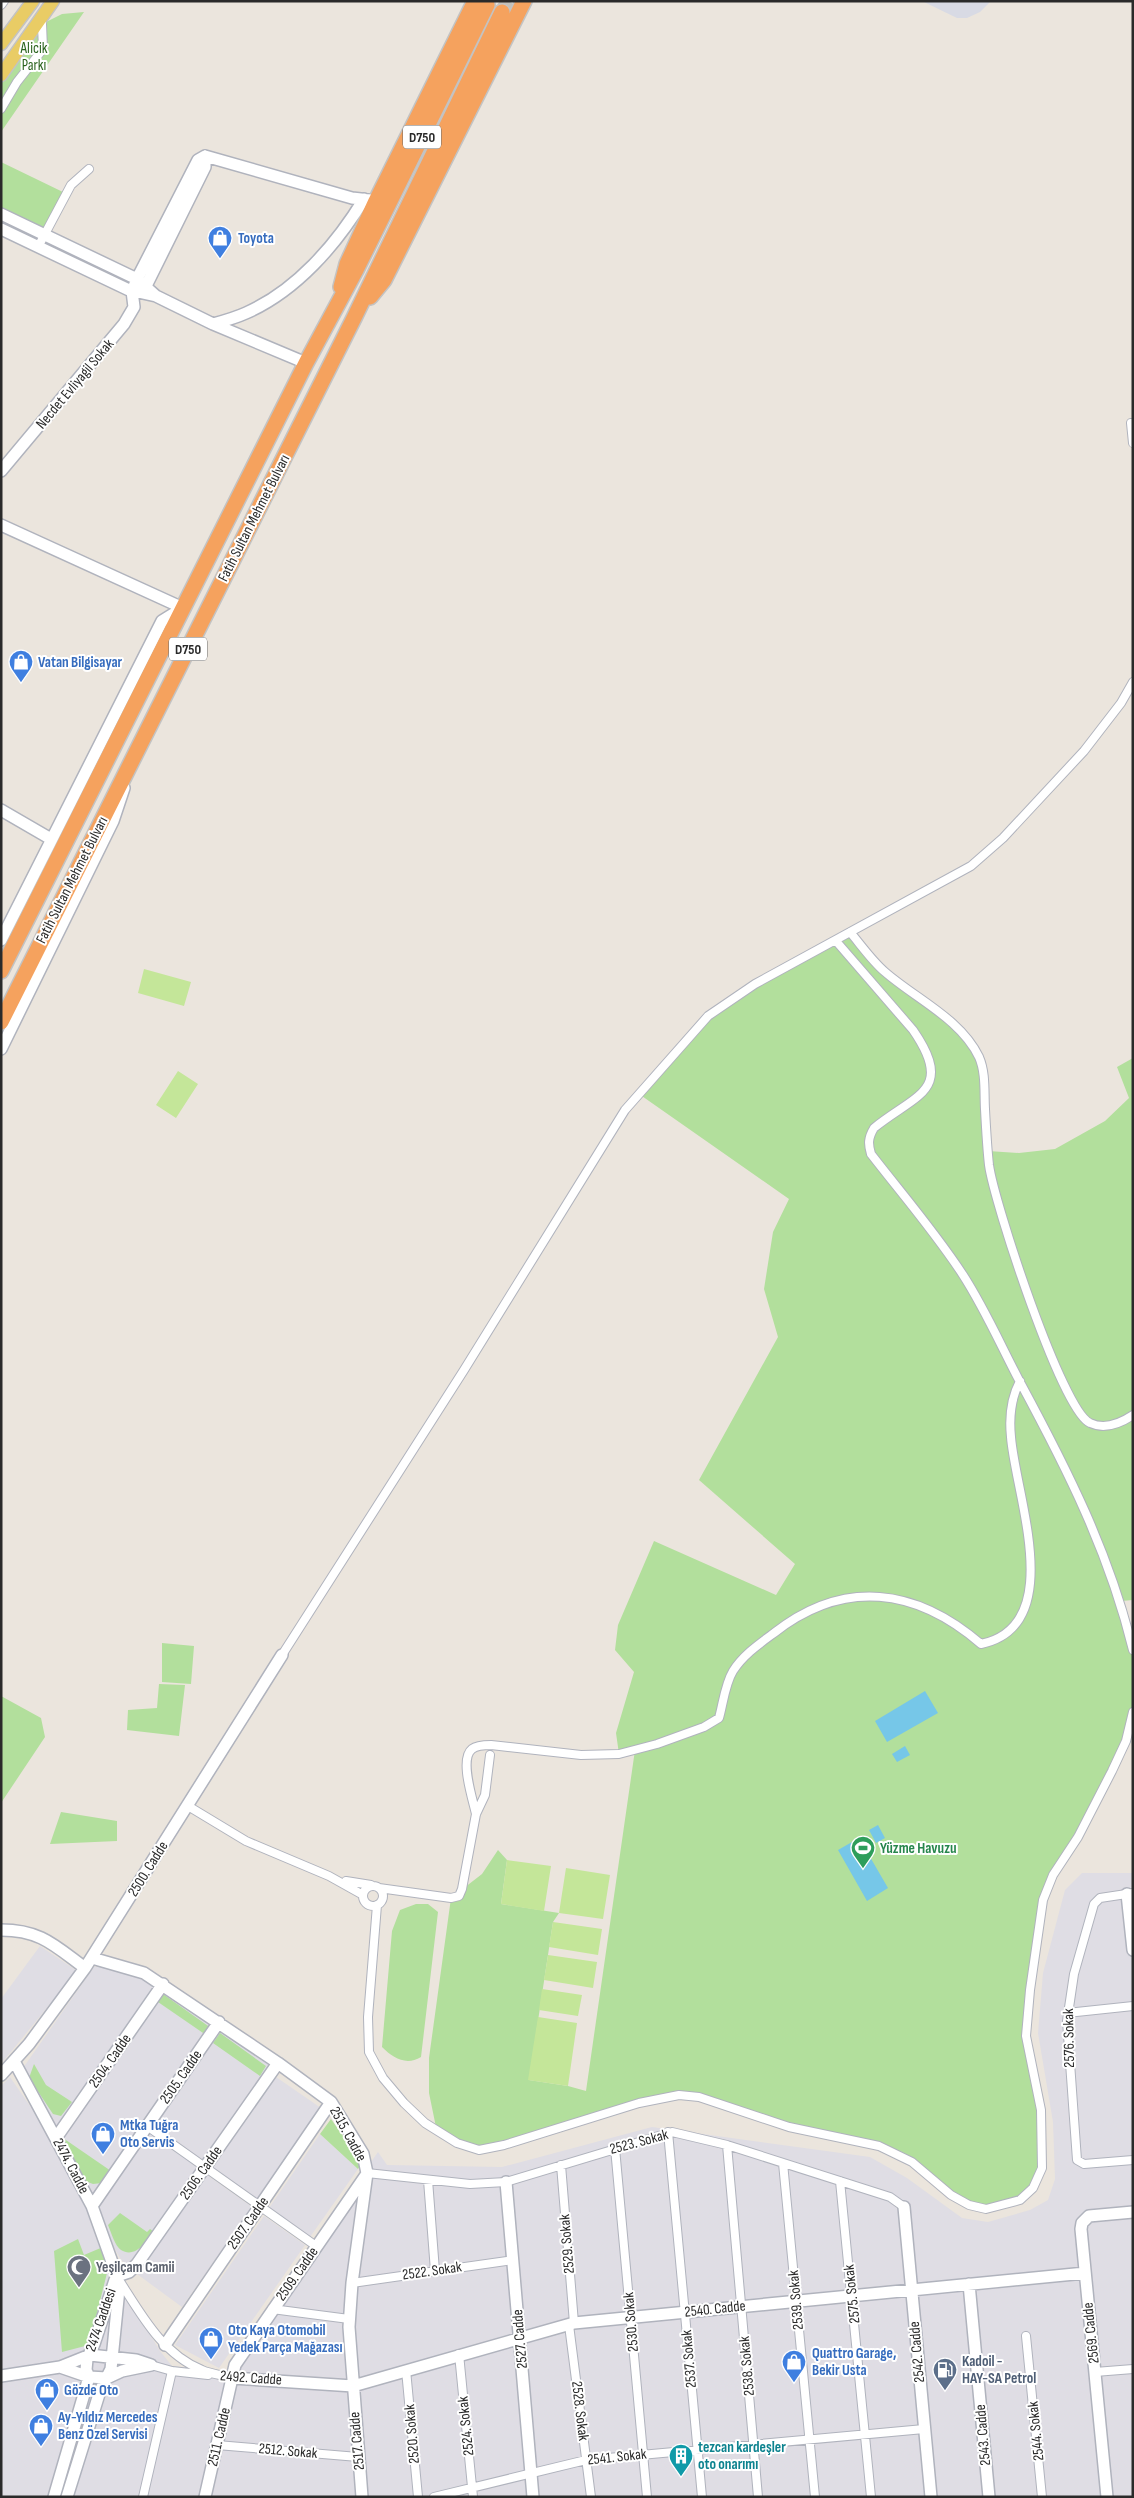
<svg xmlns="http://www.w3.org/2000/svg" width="1134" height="2498" viewBox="0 0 1134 2498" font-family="'Sofia Sans Condensed',sans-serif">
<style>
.industrial{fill:#dfdde4}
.airport{fill:#d8dae4}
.green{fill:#b2df9c}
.pitch{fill:#c4e699}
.water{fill:#76c7e8}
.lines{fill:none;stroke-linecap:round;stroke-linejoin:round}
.highway-tunnel{stroke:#c4c0b9;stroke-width:15;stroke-dasharray:15 8;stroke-linecap:butt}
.street-casing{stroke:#b0b3bd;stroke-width:10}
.secondary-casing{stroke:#b0b3bd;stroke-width:14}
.primary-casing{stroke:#c3c3c3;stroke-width:15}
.highway-casing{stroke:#c3c3c3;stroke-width:18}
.street{stroke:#fff;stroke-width:8}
.secondary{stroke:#fff;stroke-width:11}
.primary{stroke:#e9cc65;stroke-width:12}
.highway{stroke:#f5a25e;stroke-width:15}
.labels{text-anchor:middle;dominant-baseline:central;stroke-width:4;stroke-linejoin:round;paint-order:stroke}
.shield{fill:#fff;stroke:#6a6a6a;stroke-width:1}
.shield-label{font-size:14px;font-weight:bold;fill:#2a2a2a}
.park-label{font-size:15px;fill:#2b631e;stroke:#fff}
.shop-label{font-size:15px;font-weight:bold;fill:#366cbe;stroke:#fff;text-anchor:start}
.street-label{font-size:15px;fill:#2a2a2a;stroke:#fff}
.leisure-label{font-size:15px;font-weight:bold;fill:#27864d;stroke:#fff;text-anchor:start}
.worship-label{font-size:15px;font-weight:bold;fill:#5b616d;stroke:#fff;text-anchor:start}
.service-label{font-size:15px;font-weight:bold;fill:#4e5e75;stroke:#fff;text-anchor:start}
.culture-label{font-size:15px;font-weight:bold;fill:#0d838f;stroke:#fff;text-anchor:start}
</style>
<rect width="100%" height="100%" fill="#ebe5dd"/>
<!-- industrial -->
<path class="industrial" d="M1082,1873H1133V2497H1V2086L10,2077L48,2132L94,2221L117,2280L160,2351L172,2366L228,2372L229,2367L378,2152L387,2165L502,2167L652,2127L870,2157L907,2178L962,2218L988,2222L1030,2210L1048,2200L1055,2179L1053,2122L1038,2033L1043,1973L1065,1890Z
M40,1946L77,1971L1,2064V1999Z
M94,1967H104L153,1981L273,2065L135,2261L126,2264L121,2260L107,2235L23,2068Z
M276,2077L321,2108L257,2199L212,2167Z
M320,2134L358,2169L310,2237L269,2208Z
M207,2175L252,2207L182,2307L137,2274Z
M264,2216L305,2245L219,2368L175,2345Z"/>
<!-- airport -->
<path class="airport" d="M922,1H991L980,12L967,18H957Z"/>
<!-- green -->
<path class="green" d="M84,12L1,132V76L42,24L62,14Z
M1,162L65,193L44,234L1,214Z
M850,932L883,971L955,1024L979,1058L988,1151L1019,1153L1055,1149L1105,1121L1129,1098L1117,1067L1133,1058V1600L1121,1601L1133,1650V1712L1126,1741L1043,1900L1026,2036L1041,2110L1042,2168L1033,2188L1020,2200L986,2209L969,2205L900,2154L789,2127L679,2095L479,2150L437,2132L429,2093V2058L451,1898L482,1874L498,1850L507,1860L501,1904L559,1913L553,1922L529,2080L568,2086L586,2091L635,1750L619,1754L616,1733L634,1672L615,1650L618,1625L654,1541L776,1595L795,1564L699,1480L778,1337L764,1289L773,1232L789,1199L639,1094L708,1016L755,984Z
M162,1643L194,1646L191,1684L162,1682Z
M159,1684L185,1685L179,1736L127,1730L128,1710L157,1708Z
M1,1696L41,1718L45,1737L1,1803Z
M61,1812L117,1821V1841L50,1844Z
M416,1904H428L438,1912L421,2057C406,2066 393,2058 382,2047L392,1931L400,1910Z
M163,1994L211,2028L206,2035L158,2002Z
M220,2033L266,2066L260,2076L213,2043Z
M34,2064L46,2085L72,2102L61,2116L53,2114L29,2078Z
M331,2119L362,2163L358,2169L320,2134Z
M63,2138L111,2171L102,2183L93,2184L85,2181Z
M120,2213L147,2232L150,2229L153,2231C148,2241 135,2259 121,2250C115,2246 111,2232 108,2225Z
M78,2239L84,2255L103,2247L107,2273L89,2345L62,2352L54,2251Z"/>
<!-- pitch -->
<path class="pitch" d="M144,969L191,982L184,1006L138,993Z
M178,1071L198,1084L176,1118L156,1105Z
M507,1860L551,1866L544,1911L501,1904Z
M566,1868L610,1875L603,1919L559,1913Z
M553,1922L602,1929L598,1955L549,1947Z
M548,1955L597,1962L593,1988L544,1980Z
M542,1989L582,1995L578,2016L539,2010Z
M538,2017L577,2023L568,2086L528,2080Z"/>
<!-- water -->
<path class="water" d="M925,1691L938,1713L887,1742L875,1721Z
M905,1746L910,1755L897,1762L892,1754Z
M878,1825L885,1838L876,1843L869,1830Z
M859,1838L888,1888L867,1901L838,1850Z"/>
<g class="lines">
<!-- highway-tunnel -->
<path class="highway-tunnel" d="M502,12L508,1"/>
<defs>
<path id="street" d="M1,5L4,1
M1,109L17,82L43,49L42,24
M38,247L71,185L89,169
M1131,423L1133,443
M850,932C861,945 872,961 885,972C916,999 961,1019 979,1057C986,1073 984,1092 985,1109C986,1128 987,1147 989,1165C994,1202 1062,1411 1090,1423C1105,1430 1121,1423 1133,1415
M836,941L913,1030C955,1091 916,1094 874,1128C868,1138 868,1144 871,1154C902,1194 935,1232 963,1275C985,1309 1001,1346 1020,1382C1067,1469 1109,1552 1133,1650
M282,1655L464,1370L625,1110L708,1016L755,984L971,866L1003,838L1084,751L1121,703L1133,682
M188,1806L246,1841L329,1876L363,1895
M476,1814C473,1800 459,1759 472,1749C477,1745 485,1745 491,1745L581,1755L619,1754L657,1744L704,1727L719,1718C723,1704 725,1684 733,1671C743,1655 759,1644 774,1633C844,1578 916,1588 981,1644C1068,1626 1015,1494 1011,1437C1009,1418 1011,1398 1020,1381
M346,1881L371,1885
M363 1896a10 10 0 1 1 20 0a10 10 0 1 1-20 0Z
M379,1888L451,1898L459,1896L462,1889L476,1814L485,1795L490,1755
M1133,1893L1100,1898L1094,1904L1074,1974L1067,2021L1077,2160L1084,2164L1133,2160
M377,1905L368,2017L369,2052L383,2078L404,2103L425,2123L457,2143L479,2150L504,2145L639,2103L679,2095L699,2097L789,2127L879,2146L912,2162L951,2195L969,2205L986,2209L1020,2200L1033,2188L1042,2168L1041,2110L1026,2036L1030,1990L1043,1900L1053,1875L1078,1837L1112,1771L1126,1741L1133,1712
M1067,2013L1133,2006
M147,2126L316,2246
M668,2132L702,2497
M727,2145L758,2497
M615,2148L647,2497
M783,2163L815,2497
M561,2165L574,2323
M367,2173L470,2184L506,2182L672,2132L727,2145L890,2197L904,2207
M428,2180L435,2271
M840,2181L871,2497
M119,2280C141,2314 162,2354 202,2370C211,2374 222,2375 232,2378
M352,2283L513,2260
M272,2309L349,2319
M569,2325L591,2497
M1026,2336L1042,2497
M459,2354L473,2497
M151,2365L172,2371L208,2375
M406,2370L418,2497
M1095,2372L1133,2369
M217,2445L358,2457
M143,2497L172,2371
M434,2497L586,2460L924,2429"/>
<path id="secondary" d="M205,156L352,198L370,200
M1,214L137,279L156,296
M1,229L129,290L156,296L213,324L306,363
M143,292L205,167V156
M213,324C224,321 235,318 246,313C296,291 336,245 364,199
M1,471L124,324L134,307L132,291L137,279L198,160L205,156
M1,525L183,608
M1,810L51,839
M1,940L162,621L183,608
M1,1049L113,821L124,788
M1127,1894L1133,1950
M1,1930C41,1930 55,1946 85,1968
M92,1958L144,1973L278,2063L331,2102L363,2154L367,2173L352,2283L349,2327L362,2497
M14,2061L92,2206L117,2276L119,2289L111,2369L100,2391L67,2497
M1,2075L29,2044L85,1968L282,1655
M56,2138L163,1984
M506,2182L533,2497
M92,2206L219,2022
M904,2207L931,2497
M117,2276L129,2272L137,2264L278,2063
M969,2284L989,2497
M165,2345L331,2102
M60,2367L89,2377L107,2378L122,2371L151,2365
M1,2376L60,2367L90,2355L136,2360L151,2365
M232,2378L353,2386L574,2323L1085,2273
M54,2497L89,2377L86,2370L87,2359L94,2344L115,2280
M205,2497L235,2365L366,2175
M1107,2497L1081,2229L1082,2223L1089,2216L1133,2212"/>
<path id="primary" d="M1,44L33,1
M1,75L53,1"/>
<path id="highway" d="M341,287L347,264L376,201L475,1
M370,297L384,280L524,1
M1,971L306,363L356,270L487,5
M1,1022L354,318L502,12"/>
</defs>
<!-- street casing -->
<use href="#street" class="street-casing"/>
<!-- secondary casing -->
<use href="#secondary" class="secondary-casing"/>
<!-- primary casing -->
<use href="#primary" class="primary-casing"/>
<!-- highway casing -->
<use href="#highway" class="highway-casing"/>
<!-- street -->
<use href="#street" class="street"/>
<!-- secondary -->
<use href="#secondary" class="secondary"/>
<!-- primary -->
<use href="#primary" class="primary"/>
<!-- highway -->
<use href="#highway" class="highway"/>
</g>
<!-- icons -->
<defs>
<symbol id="shop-pin" viewBox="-11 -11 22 30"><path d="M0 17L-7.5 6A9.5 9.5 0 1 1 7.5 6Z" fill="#3f7fe0" stroke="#fff"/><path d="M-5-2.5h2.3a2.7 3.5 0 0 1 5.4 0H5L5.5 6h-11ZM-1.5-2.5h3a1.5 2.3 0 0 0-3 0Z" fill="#fff"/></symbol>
<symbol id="stadium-pin" viewBox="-11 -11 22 30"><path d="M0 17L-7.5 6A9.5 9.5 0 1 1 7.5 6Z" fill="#2e9e5b" stroke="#fff"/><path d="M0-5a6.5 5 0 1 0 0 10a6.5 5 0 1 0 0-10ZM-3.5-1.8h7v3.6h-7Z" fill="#fff"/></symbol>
<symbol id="mosque-pin" viewBox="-11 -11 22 30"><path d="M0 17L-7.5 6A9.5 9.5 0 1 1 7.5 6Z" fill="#6b7280" stroke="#fff"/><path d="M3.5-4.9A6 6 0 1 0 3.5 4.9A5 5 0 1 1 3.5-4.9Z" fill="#fff"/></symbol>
<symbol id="fuel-pin" viewBox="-11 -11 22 30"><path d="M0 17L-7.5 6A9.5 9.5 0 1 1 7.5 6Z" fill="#5c6f8a" stroke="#fff"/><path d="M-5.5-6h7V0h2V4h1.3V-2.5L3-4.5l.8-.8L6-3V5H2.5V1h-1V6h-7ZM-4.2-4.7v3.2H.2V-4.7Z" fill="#fff"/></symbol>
<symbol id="building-pin" viewBox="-11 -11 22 30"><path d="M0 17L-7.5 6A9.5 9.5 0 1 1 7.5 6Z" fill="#0f9aa8" stroke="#fff"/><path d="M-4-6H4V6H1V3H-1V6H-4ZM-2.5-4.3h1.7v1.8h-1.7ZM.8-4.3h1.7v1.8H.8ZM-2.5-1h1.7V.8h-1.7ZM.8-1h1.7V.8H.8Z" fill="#fff"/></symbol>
</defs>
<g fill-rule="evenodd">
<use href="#shop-pin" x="206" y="224" width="28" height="38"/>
<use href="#shop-pin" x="7" y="648" width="28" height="38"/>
<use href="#stadium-pin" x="849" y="1834" width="28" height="38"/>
<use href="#shop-pin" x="89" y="2120" width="28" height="38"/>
<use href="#mosque-pin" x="65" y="2253" width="28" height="38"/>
<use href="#shop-pin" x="197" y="2325" width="28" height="38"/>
<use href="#shop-pin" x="780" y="2348" width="28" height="38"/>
<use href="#fuel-pin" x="931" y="2356" width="28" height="38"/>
<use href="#shop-pin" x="33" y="2376" width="28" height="38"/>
<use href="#shop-pin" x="27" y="2412" width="28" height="38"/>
<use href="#building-pin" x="667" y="2442" width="28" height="38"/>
</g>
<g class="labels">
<!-- shield labels -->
<g class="shield">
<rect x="403" y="125.5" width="38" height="23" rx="4"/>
<rect x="169" y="637.5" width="38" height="23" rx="4"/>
</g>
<g class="shield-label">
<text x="422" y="137">D750</text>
<text x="188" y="649">D750</text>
</g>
<!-- park labels -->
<g class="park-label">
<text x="34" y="48">Alicik<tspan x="34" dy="17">Parkı</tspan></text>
</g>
<!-- shop labels -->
<g class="shop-label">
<text x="238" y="238">Toyota</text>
<text x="38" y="662">Vatan Bilgisayar</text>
<text x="120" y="2125">Mtka Tuğra<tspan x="120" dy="17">Oto Servis</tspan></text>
<text x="228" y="2330">Oto Kaya Otomobil<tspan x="228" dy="17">Yedek Parça Mağazası</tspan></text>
<text x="812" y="2353">Quattro Garage,<tspan x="812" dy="17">Bekir Usta</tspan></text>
<text x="64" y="2390">Gözde Oto</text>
<text x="58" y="2417">Ay-Yıldız Mercedes<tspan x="58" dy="17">Benz Özel Servisi</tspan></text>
</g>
<!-- street labels -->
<g class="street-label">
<text transform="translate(75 384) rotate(-50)">Necdet Evliyagil Sokak</text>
<text transform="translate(254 518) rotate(-63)">Fatih Sultan Mehmet Bulvarı</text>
<text transform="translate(72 880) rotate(-63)">Fatih Sultan Mehmet Bulvarı</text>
<text transform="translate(148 1869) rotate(-58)">2500. Cadde</text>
<text transform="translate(1069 2038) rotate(-91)">2576. Sokak</text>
<text transform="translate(110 2061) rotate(-55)">2504. Cadde</text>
<text transform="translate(181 2077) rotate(-55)">2505. Cadde</text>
<text transform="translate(348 2134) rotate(61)">2515. Cadde</text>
<text transform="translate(639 2142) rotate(-15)">2523. Sokak</text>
<text transform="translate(71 2166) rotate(62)">2474. Cadde</text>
<text transform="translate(201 2173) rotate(-55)">2506. Cadde</text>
<text transform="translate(248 2223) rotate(-55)">2507. Cadde</text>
<text transform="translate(567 2244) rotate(-95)">2529. Sokak</text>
<text transform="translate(432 2271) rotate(-8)">2522. Sokak</text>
<text transform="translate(297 2274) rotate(-55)">2509. Cadde</text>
<text transform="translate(852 2294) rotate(-96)">2575. Sokak</text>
<text transform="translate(796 2300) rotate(-95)">2539. Sokak</text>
<text transform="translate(715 2309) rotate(-6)">2540. Cadde</text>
<text transform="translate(101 2320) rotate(-71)">2474 Caddesi</text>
<text transform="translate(631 2322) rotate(-95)">2530. Sokak</text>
<text transform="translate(1091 2333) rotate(-96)">2569. Cadde</text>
<text transform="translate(520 2339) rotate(-95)">2527. Cadde</text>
<text transform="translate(917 2352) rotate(-95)">2542. Cadde</text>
<text transform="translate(689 2359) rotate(-95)">2537. Sokak</text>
<text transform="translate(747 2366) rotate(-95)">2538. Sokak</text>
<text transform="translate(251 2378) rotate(4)">2492. Cadde</text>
<text transform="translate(580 2411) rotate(83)">2528. Sokak</text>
<text transform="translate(466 2426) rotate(-96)">2524. Sokak</text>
<text transform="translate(1036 2431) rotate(-96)">2544. Sokak</text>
<text transform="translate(412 2434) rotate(-95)">2520. Sokak</text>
<text transform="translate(983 2435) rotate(-95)">2543. Cadde</text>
<text transform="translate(219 2437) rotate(-77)">2511. Cadde</text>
<text transform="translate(357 2441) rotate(-95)">2517. Cadde</text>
<text transform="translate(288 2451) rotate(5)">2512. Sokak</text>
<text transform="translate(617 2457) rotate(-6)">2541. Sokak</text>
</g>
<!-- leisure labels -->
<g class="leisure-label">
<text x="880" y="1848">Yüzme Havuzu</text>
</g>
<!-- worship labels -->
<g class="worship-label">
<text x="96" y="2267">Yeşilçam Camii</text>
</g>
<!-- service labels -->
<g class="service-label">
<text x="962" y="2361">Kadoil -<tspan x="962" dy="17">HAY-SA Petrol</tspan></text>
</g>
<!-- culture labels -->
<g class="culture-label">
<text x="698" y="2447">tezcan kardeşler<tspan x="698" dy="17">oto onarımı</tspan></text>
</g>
</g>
<!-- border -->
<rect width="1134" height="2498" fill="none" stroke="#2a2a2a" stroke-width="5"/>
</svg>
